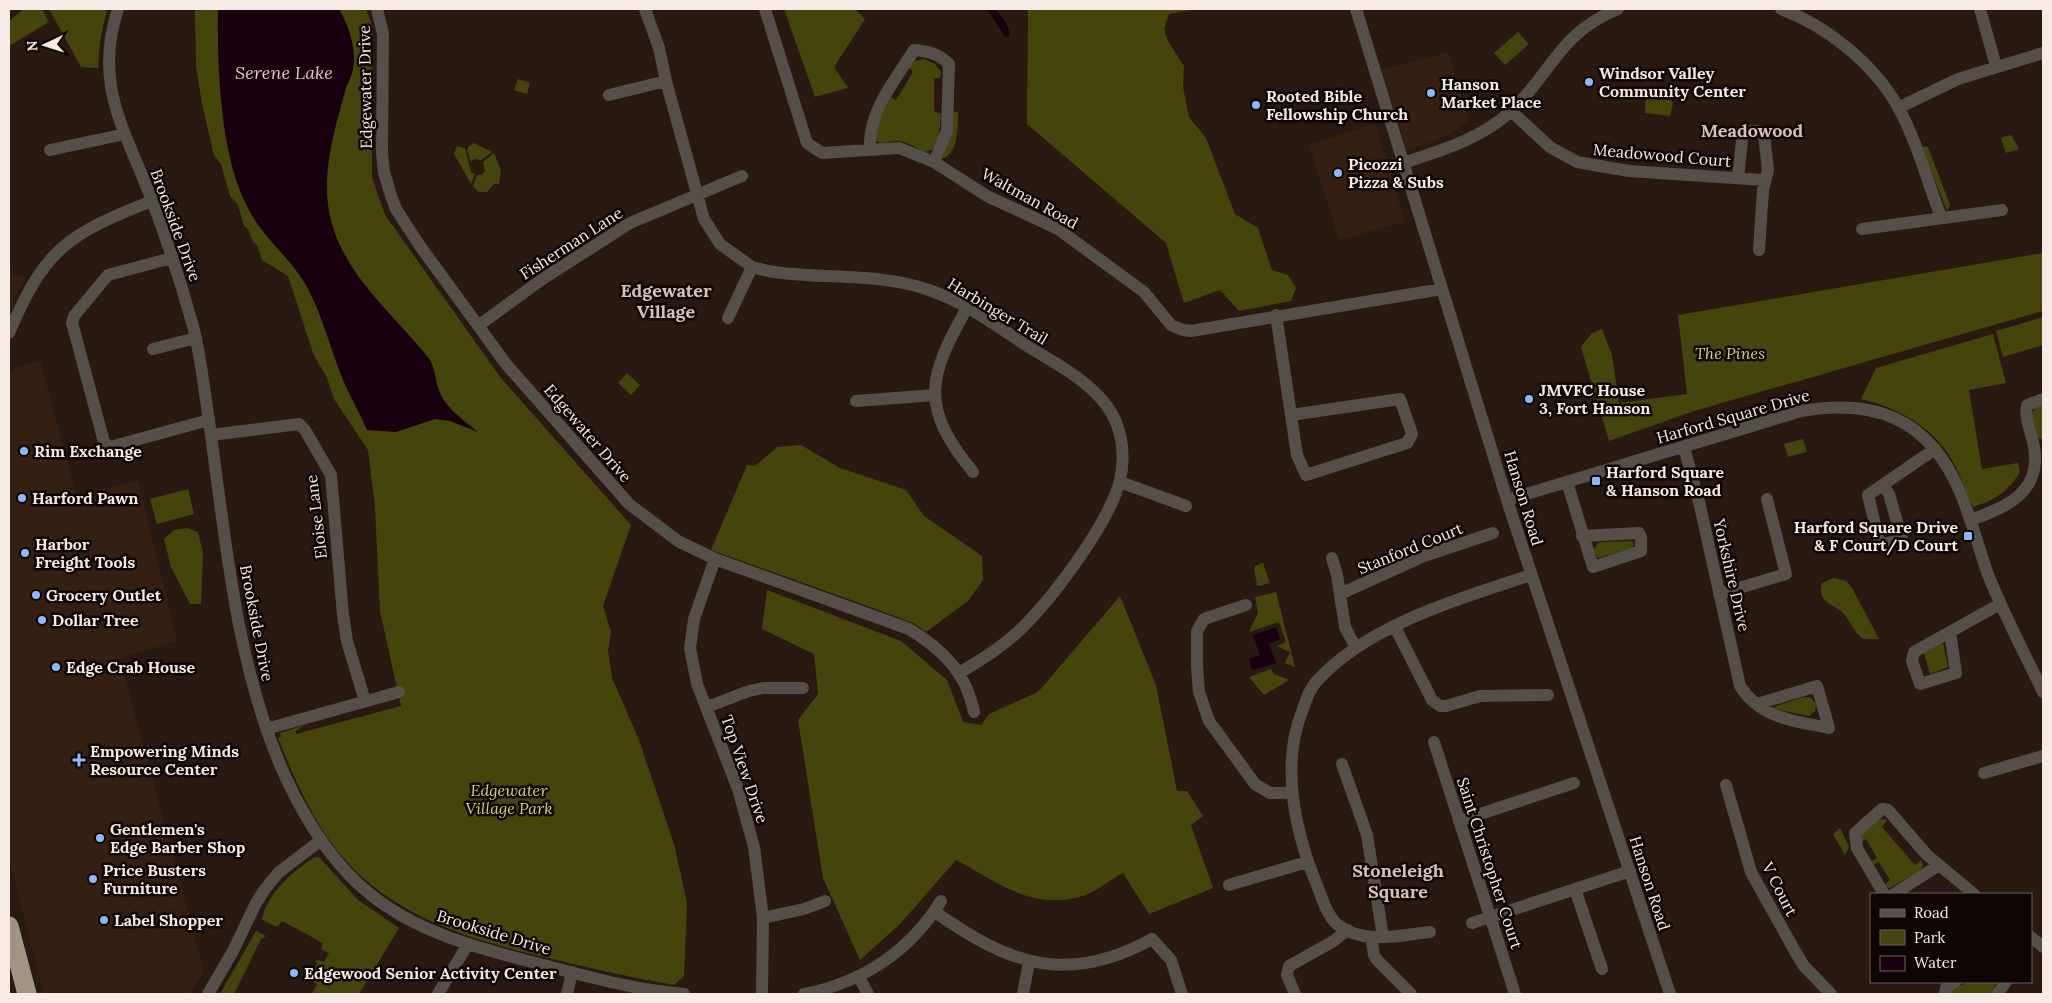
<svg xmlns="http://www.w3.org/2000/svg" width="2052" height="1003" viewBox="0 0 2052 1003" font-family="Lora,serif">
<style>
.built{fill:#351f13}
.green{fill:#44450c}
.water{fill:#1a000e}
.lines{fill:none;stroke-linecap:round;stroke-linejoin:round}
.minor{stroke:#544f48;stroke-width:12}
.highway{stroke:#a09582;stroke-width:19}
.poi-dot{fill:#8abafc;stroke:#0d0604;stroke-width:2}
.labels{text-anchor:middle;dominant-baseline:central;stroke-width:5;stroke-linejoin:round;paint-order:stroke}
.poi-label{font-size:16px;font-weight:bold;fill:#f6eae4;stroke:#0d0604;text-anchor:start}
.street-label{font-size:16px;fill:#f6eae4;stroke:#0d0604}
.park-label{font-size:16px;font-style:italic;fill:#d0d47c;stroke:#0d0604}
.water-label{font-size:18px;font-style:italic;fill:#fab6d7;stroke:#0d0604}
.neighbourhood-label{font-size:18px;font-weight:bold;fill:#d8c1b5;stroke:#0d0604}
</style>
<rect width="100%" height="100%" fill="#291910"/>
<!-- built -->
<path class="built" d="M1448,52L1469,121L1445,137L1407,151L1382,70Z
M1375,123L1405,222L1339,240L1309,145Z
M9,256L13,274L25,278L9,314Z
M40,360L76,494L138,481L177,641L120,658L204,972L189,994H44L9,860V375L13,369Z"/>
<!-- green -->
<path class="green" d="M24,9H42L49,22L9,46V21Z
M49,9H107L100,41L98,68L81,67Z
M195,9H366L372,26V178L385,215L501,378L631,525L603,606L611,632L608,650L612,678L639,740L674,844L687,903L684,976L674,985C629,977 585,967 540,956C469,939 397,917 346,861C315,827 295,780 278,738L281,737L280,733L305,725L296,731V734L401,706L380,611L375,507L368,450L334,399L327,378L313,353L288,276L262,260L257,245L253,242L248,229L244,226L238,205L230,196L221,164L214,155L202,104L196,66Z
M784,9H855L865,19L834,67L848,88L815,97Z
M1026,9H1196L1169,14L1164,29L1168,41L1184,66L1183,87L1189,117L1206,138L1235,214L1258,228L1272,270L1288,275L1296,288L1291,301L1239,311L1220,290L1184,303L1166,243L1027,124L1028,12Z
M1518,32L1529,44L1505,65L1494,53Z
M924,59L935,64L941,72L940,78H934V111L941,114L939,136L933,149L923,153C915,146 907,142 897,141C887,140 876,149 873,133L891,97L896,100L913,72L908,66L915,61Z
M518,79L530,83L527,94L514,90Z
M1646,94C1657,95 1667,93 1673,103L1670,116L1645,113Z
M952,112H958C958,126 958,152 944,158H942Z
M2011,135L2019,149L2006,153L2001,138Z
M474,143L492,152L481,160L474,159L471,162L467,150L469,146Z
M457,146L465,148L471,172L475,174L471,184L454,154Z
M1924,146L1928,147L1950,205L1947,211L1922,148Z
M494,153L501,170L499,184H494L487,192H478L473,186L477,175H482L485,171L483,162Z
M2043,253V311L1694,411L1609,441L1581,347L1592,333L1602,329L1612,355L1619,403L1687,394L1678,315Z
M2043,317V345L2003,357L1996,331Z
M1993,334L2006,383L1969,390L1982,469L2018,463L2020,472C2008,492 1995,500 1973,507C1965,491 1961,475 1952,460C1932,426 1898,408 1861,399L1876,368Z
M627,373L640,385L631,395L618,383Z
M2043,405V440L2038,438L2032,415L2035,408Z
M1803,439L1807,452L1788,457L1784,444Z
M801,445L840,468L906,490L924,516L982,556L983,580L968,601L926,632L913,623L862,604L711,550L747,465L755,466L777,447Z
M188,489L194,514L157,524L150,499Z
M187,528L198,532L203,553L201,604H190L171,567L164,539L174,530Z
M1632,541L1634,544L1632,548L1598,558L1593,550L1599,542Z
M1263,563L1270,583L1259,586L1257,585L1254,569L1255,566Z
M1834,578L1846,581L1852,588L1879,639H1863C1854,632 1851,623 1844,614C1834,603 1816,603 1822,583Z
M767,590L901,641L947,680L963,722L981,725L989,714L1038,692L1120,596L1156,685L1177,791H1187L1203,816L1191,825L1213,888L1149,914L1123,873C1109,880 1094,894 1079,897C1030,910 996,881 956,860L901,923L860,960L823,878L798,720L818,694L814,654L762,629Z
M1276,592L1295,667L1285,663L1290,652L1277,646L1286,642L1279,622L1249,632L1258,613L1255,597Z
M1943,643L1948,667L1930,674L1924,653Z
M1271,669L1274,674L1289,680L1264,695L1249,677Z
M1804,697L1811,698L1816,704L1815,711L1809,716L1774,709L1776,706Z
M1878,819L1887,820L1882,827L1915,865L1921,860L1923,865L1921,871L1889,888L1883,886L1890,880L1879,862L1872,865L1871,862L1877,858L1866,839L1859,843L1860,834Z
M1840,828L1849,847L1845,855L1833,834Z
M315,857H319L358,900L399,928L359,994H312L317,984L309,980L317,963L315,961L318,960L324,962L329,953L321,949L323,943L282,921L277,927L262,920C266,894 294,870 315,857Z
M256,931L266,936L261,939L234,994H220Z
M1970,982H1997L1990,994H1950L1956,987Z"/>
<!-- water -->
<path class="water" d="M218,9H339C349,26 357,50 353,70C352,76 348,82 346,88C338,117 328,150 327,181C324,259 383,302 427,356C437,368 434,382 441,395C448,410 465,421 478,432L450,421L435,419L396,432L367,430C359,411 348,393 341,375C330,347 323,319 310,293C295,261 265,241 249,210C220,158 217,67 218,9Z
M987,9H995C1003,17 1008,24 1010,36L1005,37Z
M1276,627L1280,639L1269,644L1276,663L1252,670L1249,659L1260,655L1253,635Z"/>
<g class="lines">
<!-- minor -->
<path class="minor" d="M118,9C93,85 125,129 151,198C167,240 181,283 193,326C201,357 204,389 209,421C226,540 235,664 285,776C305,819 332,864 370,894C415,931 474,947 528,961C579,974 632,990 684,994
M377,9L383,34L382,152L384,172L391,196L396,209L420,246L506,364L629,504L678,541L715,559L909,629C942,649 966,672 974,712
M645,9L659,48L666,81L704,219L720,244L752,267L768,271C820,280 875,272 926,289C961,300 993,323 1024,344C1054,363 1094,382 1112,414C1123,433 1125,459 1120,480C1110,522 1054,596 1023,627C1004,646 981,660 959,673
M765,9L807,143L822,153L899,148L934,162L987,196L1058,229L1144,292L1171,325L1183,330L1191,331L1442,289
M1356,9L1507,500L1670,994
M1781,9C1827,26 1874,64 1898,107C1917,141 1927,181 1941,217
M1980,9L1996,66
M609,95L666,81
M1898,108L1958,79L2043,53
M1511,111L1550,147L1577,162L1629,171L1764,180
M870,149C868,111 895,81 914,50C928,51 939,54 949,64L947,131L934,162
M50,150L125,134
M1403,163C1442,150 1478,140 1509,113C1552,74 1557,34 1618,9
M1738,178L1743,131H1760L1764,134L1768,170L1763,190L1759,250
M1862,229L2002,210
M172,258L108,275L74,316L72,323L74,330L104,442L110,447L209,420
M967,308C928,377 919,406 973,472
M1276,315L1297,455L1306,475L1407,443L1412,434L1400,399L1291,415
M728,318L752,267
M478,326L541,280L630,223L742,176
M9,333C45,248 68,234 152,201
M153,349L196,338
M856,401L935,395
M211,435L299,424L305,430L331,475L343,615L347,641L365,701
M1684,447L1700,506L1740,686C1761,719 1795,721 1829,728L1817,686L1757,704
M1120,482L1186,506
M1567,482L1593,567L1641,551V537L1639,533L1582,536
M1883,485L1889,494L1902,539L1880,545L1868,495L1935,449
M1507,500L1801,411C1876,398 1929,419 1960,492C1971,518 1978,545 1987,572C2003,613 2024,652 2043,692
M1970,520C2005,508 2042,493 2034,447C2032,434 2024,418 2027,405L2043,399
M1332,558L1337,575L1345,627L1356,648
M715,559L694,619L690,648L697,684L738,789L754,847L763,918L762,994
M1340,594L1424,556L1493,533
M1719,594L1786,574L1767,499
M1246,605L1204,619L1197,631V667L1199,692L1209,721L1255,784L1270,793H1292
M1395,627L1432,700L1440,706H1446L1480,696L1548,695
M1950,632L1956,673L1920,684L1912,661L1914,652L2000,604
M707,707L749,691L763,688H803
M266,729L399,692
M1434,742L1515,994
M1342,764L1367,835L1383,937
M1984,773L2043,756
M1726,785L1751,872L1796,953L1804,966L1831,994
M1459,821L1574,783
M1229,885L1307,862
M1575,889L1602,969
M1884,894L1857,848L1855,833L1882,809L1888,810L1927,855L1974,894
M1894,894L1939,865
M935,912C1009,964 1067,986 1152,939L1171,960L1182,994
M763,918L804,909L825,901
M1472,923L1630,871
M1430,932C1401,935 1363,945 1338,925C1327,916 1322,898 1317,885C1295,832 1280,764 1303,709C1306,699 1310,689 1316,682C1367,625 1461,598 1531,575
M1371,937L1374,955L1377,960L1411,994
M2031,937L2043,947
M859,977L868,994
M208,994L233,951L256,903L265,889L278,873L321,840
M438,994L468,944
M567,994L572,972
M804,994C862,983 910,951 941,901
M1023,994L1029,962
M1295,994L1287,975L1289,966L1332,942L1348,930
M1945,994L1946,988L1955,982
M1997,994L2006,982"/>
<!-- highway -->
<path class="highway" d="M9,926L27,994"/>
</g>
<!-- markers -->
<g class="poi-dot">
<circle cx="1589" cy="82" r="5"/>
<circle cx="1431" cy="93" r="5"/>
<circle cx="1256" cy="105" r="5"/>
<circle cx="1338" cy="173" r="5"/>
<circle cx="1529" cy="399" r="5"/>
<circle cx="24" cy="451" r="5"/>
<rect x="1591" y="476" width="10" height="10" rx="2.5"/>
<circle cx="22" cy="498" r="5"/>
<rect x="1963" y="531" width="10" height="10" rx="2.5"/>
<circle cx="25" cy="553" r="5"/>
<circle cx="36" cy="595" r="5"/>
<circle cx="42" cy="620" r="5"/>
<circle cx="56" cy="667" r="5"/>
<path d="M76.5 752.5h5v5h5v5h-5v5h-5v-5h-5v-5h5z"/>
<circle cx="100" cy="838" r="5"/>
<circle cx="93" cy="879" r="5"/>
<circle cx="104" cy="920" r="5"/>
<circle cx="294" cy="973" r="5"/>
</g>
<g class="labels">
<!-- poi labels -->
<g class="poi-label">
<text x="1599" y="73">Windsor Valley<tspan x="1599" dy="18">Community Center</tspan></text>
<text x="1441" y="84">Hanson<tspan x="1441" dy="18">Market Place</tspan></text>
<text x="1266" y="96">Rooted Bible<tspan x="1266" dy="18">Fellowship Church</tspan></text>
<text x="1348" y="164">Picozzi<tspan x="1348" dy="18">Pizza &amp; Subs</tspan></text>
<text x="1539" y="390">JMVFC House<tspan x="1539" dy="18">3, Fort Hanson</tspan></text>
<text x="34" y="451">Rim Exchange</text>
<text x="1606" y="472">Harford Square<tspan x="1606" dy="18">&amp; Hanson Road</tspan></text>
<text x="32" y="498">Harford Pawn</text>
<text x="1958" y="527" text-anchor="end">Harford Square Drive<tspan x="1958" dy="18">&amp; F Court/D Court</tspan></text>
<text x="35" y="544">Harbor<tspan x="35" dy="18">Freight Tools</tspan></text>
<text x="46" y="595">Grocery Outlet</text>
<text x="52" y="620">Dollar Tree</text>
<text x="66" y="667">Edge Crab House</text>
<text x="90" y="751">Empowering Minds<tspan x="90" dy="18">Resource Center</tspan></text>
<text x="110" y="829">Gentlemen's<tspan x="110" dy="18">Edge Barber Shop</tspan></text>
<text x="103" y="870">Price Busters<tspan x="103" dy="18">Furniture</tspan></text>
<text x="114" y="920">Label Shopper</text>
<text x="304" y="973">Edgewood Senior Activity Center</text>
</g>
<!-- street labels -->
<g class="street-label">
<text transform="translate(365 87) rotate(-91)">Edgewater Drive</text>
<text transform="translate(1662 155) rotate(5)">Meadowood Court</text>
<text transform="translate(1030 198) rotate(29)">Waltman Road</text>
<text transform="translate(176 225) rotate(70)">Brookside Drive</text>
<text transform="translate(571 243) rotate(-33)">Fisherman Lane</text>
<text transform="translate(998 311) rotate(31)">Harbinger Trail</text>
<text transform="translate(1733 416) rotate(-16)">Harford Square Drive</text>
<text transform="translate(588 433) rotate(49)">Edgewater Drive</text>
<text transform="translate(1524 498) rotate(73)">Hanson Road</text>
<text transform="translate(316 517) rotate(-97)">Eloise Lane</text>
<text transform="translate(1410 548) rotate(-22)">Stanford Court</text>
<text transform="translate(1732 575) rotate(77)">Yorkshire Drive</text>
<text transform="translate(257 623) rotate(79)">Brookside Drive</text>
<text transform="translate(745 769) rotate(71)">Top View Drive</text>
<text transform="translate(1490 863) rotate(72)">Saint Christopher Court</text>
<text transform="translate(1650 883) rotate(72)">Hanson Road</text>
<text transform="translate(1780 889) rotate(63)">V Court</text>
<text transform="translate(494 932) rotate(17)">Brookside Drive</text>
</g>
<!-- park labels -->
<g class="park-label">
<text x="1730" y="353">The Pines</text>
<text x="509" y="790">Edgewater<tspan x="509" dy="18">Village Park</tspan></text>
</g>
<!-- water labels -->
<g class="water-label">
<text x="284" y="72">Serene Lake</text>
</g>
<!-- neighbourhood labels -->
<g class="neighbourhood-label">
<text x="1752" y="130">Meadowood</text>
<text x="666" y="290">Edgewater<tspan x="666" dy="21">Village</tspan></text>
<text x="1398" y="870">Stoneleigh<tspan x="1398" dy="21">Square</tspan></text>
</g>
</g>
<!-- border -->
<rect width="2052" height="1003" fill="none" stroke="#f6eae4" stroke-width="20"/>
<!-- legend -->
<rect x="1870" y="893" width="162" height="90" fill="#0d0604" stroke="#6a615e"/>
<rect x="1880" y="909" width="25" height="8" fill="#544f48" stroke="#6a615e"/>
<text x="1914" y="918" font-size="15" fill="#f6eae4">Road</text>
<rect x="1880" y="930" width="25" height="15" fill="#44450c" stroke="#6a615e"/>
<text x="1914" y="943" font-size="15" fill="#f6eae4">Park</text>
<rect x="1880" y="956" width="25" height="15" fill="#1a000e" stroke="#6a615e"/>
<text x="1914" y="968" font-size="15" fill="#f6eae4">Water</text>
<!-- north arrow -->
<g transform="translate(45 45) rotate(266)" stroke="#0d0604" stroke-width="4" paint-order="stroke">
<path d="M0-4L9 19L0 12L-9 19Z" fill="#f6eae4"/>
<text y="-8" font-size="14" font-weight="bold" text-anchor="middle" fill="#f6eae4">N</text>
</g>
</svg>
